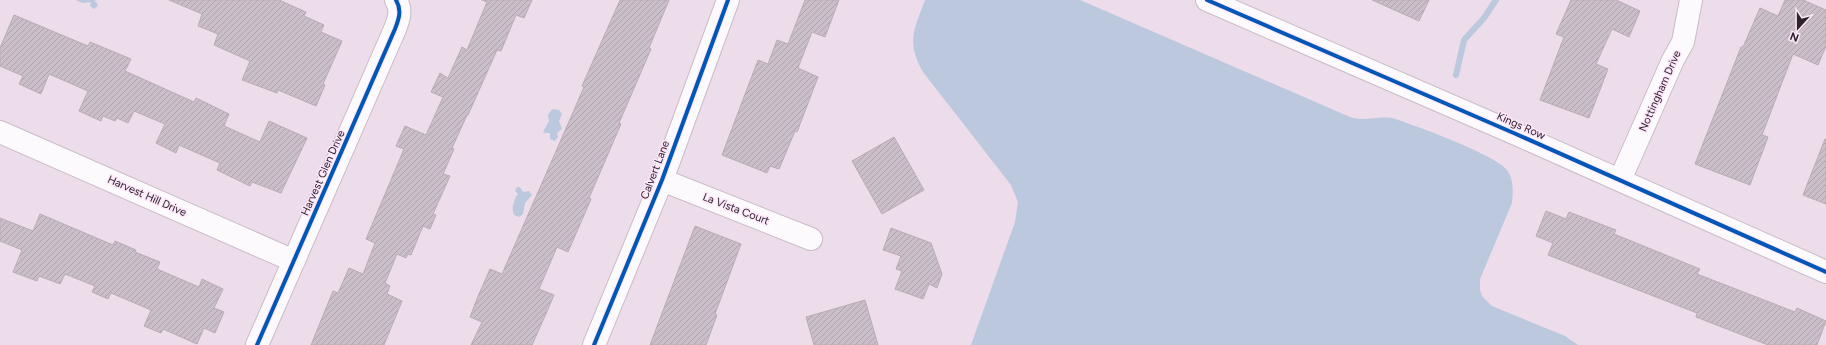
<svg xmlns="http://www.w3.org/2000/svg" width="1826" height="345" viewBox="0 0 1826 345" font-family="Figtree,sans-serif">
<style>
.water{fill:#bbc8dd}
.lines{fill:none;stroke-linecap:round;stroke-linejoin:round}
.stream{stroke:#bbc8dd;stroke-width:6}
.building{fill:url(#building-hatch);stroke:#b9acb7}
.street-casing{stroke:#c9bcc7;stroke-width:24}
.secondary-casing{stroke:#c9bcc7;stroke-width:24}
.street{stroke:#fcfafc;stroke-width:22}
.secondary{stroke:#fcfafc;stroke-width:22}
.cycleway-casing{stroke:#fde6fa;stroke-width:6}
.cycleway{stroke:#0057b8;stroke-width:4}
.labels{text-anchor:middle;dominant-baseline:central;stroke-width:3;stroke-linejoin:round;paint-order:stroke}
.street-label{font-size:11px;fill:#2c222b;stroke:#fde6fa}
</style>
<defs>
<pattern id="building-hatch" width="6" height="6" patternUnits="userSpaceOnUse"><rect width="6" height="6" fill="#cabec8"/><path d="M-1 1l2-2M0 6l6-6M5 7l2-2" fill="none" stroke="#aea3ac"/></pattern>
</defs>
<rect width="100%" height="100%" fill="#eddcea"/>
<!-- water -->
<path class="water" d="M76,0H97L94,1L97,3L98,6L94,9L90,6L91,2L82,3Z
M925,0H1080L1350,117C1364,122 1377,116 1392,118C1414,125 1494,154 1507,170C1514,180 1513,192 1512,203L1480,279V290L1482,296L1492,306L1565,336L1578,345H971L1015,222L1018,202L1011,185L923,72C906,42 914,30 925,0Z
M552,109L559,110L562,114L559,121L562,129L557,133L558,137L555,141L550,139V133H545L543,132L549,121L548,115Z
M517,187H520L523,192L529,191L532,195L525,203L523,214L519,217L514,215C511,209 514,199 518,194L515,191Z"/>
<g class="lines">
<!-- stream -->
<path class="stream" d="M1456,75L1464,40L1484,18L1496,0"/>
</g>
<!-- building -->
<path class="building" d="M169,0H279L306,12L304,16L324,25L321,32L342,41L323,84L325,85L316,106L278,90L277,93L242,80L250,61L214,45L218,34L198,26L202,14Z
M482,0H532L524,18L516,15L501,51L497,50L468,115H467L452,148L454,149L443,174L450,176L433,214L436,215L430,229L423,226L411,255L408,254L406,258L397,254L385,283L390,286L387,294L402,301L384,345H311L333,291L338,293L349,268L363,274L375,243L366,239L404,149L396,146L405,126L426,135L443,97L431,92L440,73L448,78L462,47L467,50L487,2Z
M620,0H669L649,48L651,49L619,123L621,124L589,198L591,199L568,252L557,247L539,289L554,295L545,316L532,345H471L482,322L470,317L479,294L490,269L502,274L564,133L584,87L582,86Z
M805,0H839L825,37L812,32L798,68L818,77L797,132L795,131L779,169L770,166L767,173L722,155L758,60L768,64L777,40L788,44Z
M1372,0H1429L1419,21Z
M1571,0H1616L1640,11L1629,37L1612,29L1596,64L1608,69L1589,118L1540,100L1564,37L1556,34Z
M1785,0H1803L1826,10V46L1818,65L1793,54L1762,135L1768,137L1750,185L1695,164L1741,47H1743L1760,8L1778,16Z
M14,15L88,46L90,42L131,59L125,71L194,102L196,98L229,114L224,126L260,142L269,121L307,138L281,193L252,182L250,186L217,170L220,163L179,145L176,153L156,143L165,124L134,111L128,123L117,118L115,121L103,116L101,121L79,111L88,91L49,74L41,94L19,84L23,76L0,66V48Z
M894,137L924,190L882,214L852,161Z
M1825,139H1826V204L1803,195Z
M1546,211L1566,219L1569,212L1616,230L1614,234L1700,269L1697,274L1795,312L1797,308L1826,321L1817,345H1768L1696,317L1697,313L1548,255L1553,243L1536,236Z
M40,214L113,245L115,241L136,250L135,252L160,262L157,269L199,287L202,279L223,289L214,308L224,312L215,333L204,328L197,344L163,329L161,333L144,326L151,310L111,293L108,299L92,292L95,286L65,274L60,284L39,276L37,281L13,272L22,250L0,241V218L33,231Z
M695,226L741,244L715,314L717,315L706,345H650Z
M891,228L931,243L942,274L937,288L929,284L923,299L895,289L902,271L896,269L901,256L883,250Z
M865,300L878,345H814L806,317Z"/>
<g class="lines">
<defs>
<path id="street" d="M0,132L294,261
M662,180L811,239
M257,345L395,29C399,19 402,10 396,0
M594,345L662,180L728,0"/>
<path id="secondary" d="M1207,0L1516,134L1826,272
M1620,180L1673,60L1683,42L1691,0"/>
</defs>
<!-- street casing -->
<use href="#street" class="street-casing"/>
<!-- secondary casing -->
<use href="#secondary" class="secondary-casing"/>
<!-- street -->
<use href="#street" class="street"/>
<!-- secondary -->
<use href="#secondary" class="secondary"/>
<defs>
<path id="cycleway" d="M1207,0L1516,134L1826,272
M257,345L395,29C399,19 402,10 396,0
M594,345L662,180L728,0"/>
</defs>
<!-- cycleway casing -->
<use href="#cycleway" class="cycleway-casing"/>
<!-- cycleway -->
<use href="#cycleway" class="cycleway"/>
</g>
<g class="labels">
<!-- street labels -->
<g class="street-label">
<text transform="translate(1660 91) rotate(-66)">Nottingham Drive</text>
<text transform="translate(1521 126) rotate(24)">Kings Row</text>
<text transform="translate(655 170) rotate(-69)">Calvert Lane</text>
<text transform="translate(323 173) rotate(-66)">Harvest Glen Drive</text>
<text transform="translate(147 196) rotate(24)">Harvest Hill Drive</text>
<text transform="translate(736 209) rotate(21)">La Vista Court</text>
</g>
</g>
<!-- north arrow -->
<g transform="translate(1798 28) rotate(201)" stroke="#fde6fa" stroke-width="3" paint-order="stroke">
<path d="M0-3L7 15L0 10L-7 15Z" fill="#2c222b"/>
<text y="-6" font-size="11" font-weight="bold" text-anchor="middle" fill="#2c222b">N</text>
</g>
</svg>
